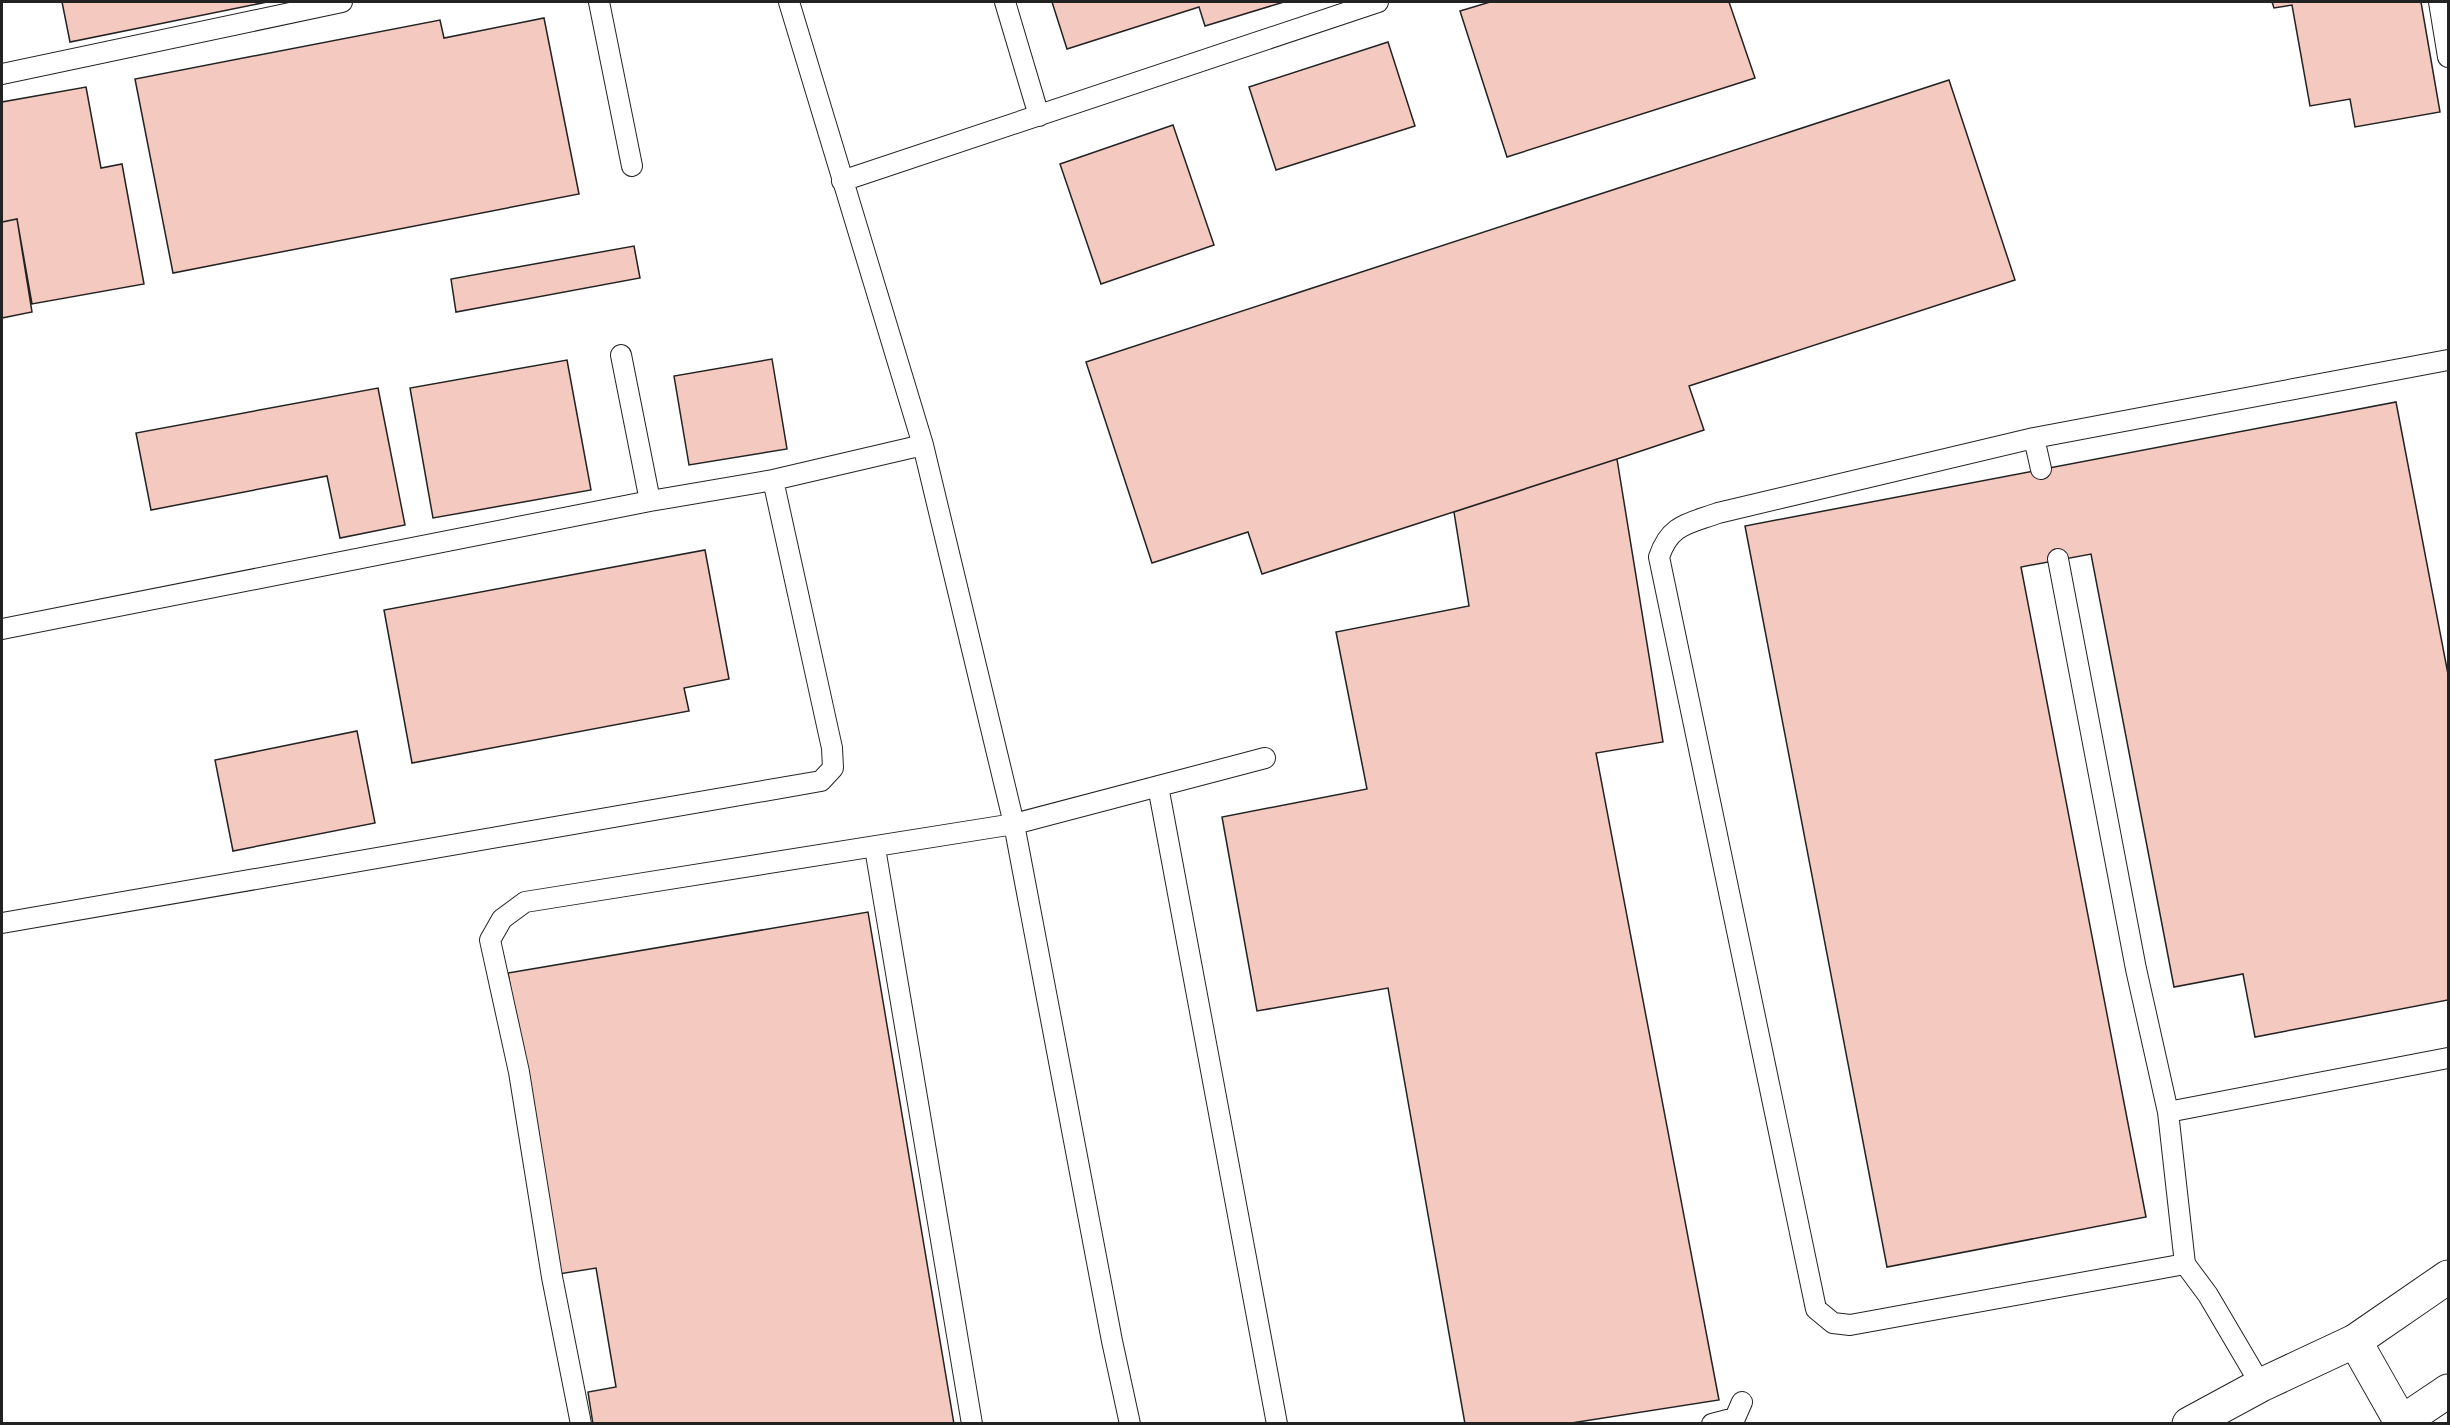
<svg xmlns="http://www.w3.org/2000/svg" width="2450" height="1425" viewBox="0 0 2450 1425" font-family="'Space Grotesk',sans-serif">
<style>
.building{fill:#f3c9c0;stroke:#222;stroke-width:1.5}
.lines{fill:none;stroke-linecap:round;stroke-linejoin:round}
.lane-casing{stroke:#222;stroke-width:22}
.street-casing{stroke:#222;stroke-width:35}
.secondary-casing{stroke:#222;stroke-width:35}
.lane{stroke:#fff;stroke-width:20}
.street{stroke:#fff;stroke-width:33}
.secondary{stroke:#fff;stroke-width:33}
</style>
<rect width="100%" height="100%" fill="#fff"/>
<!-- building -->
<path class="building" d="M62,2H267L70,42Z
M1052,2H1284L1205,26L1199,7L1067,49Z
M1490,2H1729L1755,78L1507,157L1460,11Z
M2272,2H2421L2440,112L2355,127L2350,99L2310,106L2292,5L2274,8Z
M544,18L579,194L173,273L135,79L440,20L444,38Z
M1388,42L1415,126L1276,170L1249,87Z
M1949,80L2015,280L1689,386L1704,430L1617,459L1262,574L1248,532L1152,563L1086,362Z
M86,87L101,168L122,164L144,284L32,304L17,219L2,222V102Z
M1173,125L1214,245L1101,284L1060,164Z
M17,219L32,312L2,318V222Z
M634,246L640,278L456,312L451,279Z
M772,359L787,449L689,465L674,376Z
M567,360L591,490L433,518L410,388Z
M378,388L405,525L340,538L327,476L151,510L136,433Z
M2396,402L2448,674V1000L2255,1037L2243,974L2174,987L2091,554L2021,567L2146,1217L1887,1267L1745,526Z
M1617,459L1663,742L1596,753L1719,1400L1565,1424H1465L1388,988L1257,1011L1222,817L1367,789L1336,632L1469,606L1454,512Z
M705,550L729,679L684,688L689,711L412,763L384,610Z
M357,731L375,823L233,851L215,760Z
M868,912L954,1424H593L588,1392L616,1387L596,1268L559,1274L508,973Z"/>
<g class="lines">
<defs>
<path id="lane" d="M599,2L632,166
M789,2L923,445L1014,824L1112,1341L1130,1424
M1005,2L1039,116
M2439,2L2448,57
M2,74L342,2
M842,181L1378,2
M621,355L650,501
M2034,438L2041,469
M2058,559L2136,969L2168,1112L2185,1264L2208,1295L2261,1385
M2,629L650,501L773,480L923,445
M1158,786L1277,1424
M875,848L972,1424
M2,923L821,781L833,768L832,748L773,480
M2168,1112L2448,1058
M2185,1264L1850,1325L1833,1323L1816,1309L1659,557C1670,524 1688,524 1718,513L2034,438L2448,360
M581,1424L552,1277L519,1072L490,940L502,919L525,902L1014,824L1265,758
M1712,1424L1735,1418L1742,1402"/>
<path id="street" d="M2355,1341L2402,1424"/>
<path id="secondary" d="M2189,1424L2261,1385L2355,1341L2448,1277
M2399,1424L2448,1391"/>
</defs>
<!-- lane casing -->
<use href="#lane" class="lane-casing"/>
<!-- street casing -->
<use href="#street" class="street-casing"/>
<!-- secondary casing -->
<use href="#secondary" class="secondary-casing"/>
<!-- lane -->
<use href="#lane" class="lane"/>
<!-- street -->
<use href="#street" class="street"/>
<!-- secondary -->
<use href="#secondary" class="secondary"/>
</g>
<!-- border -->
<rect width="2450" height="1425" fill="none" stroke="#222222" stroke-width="6"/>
</svg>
